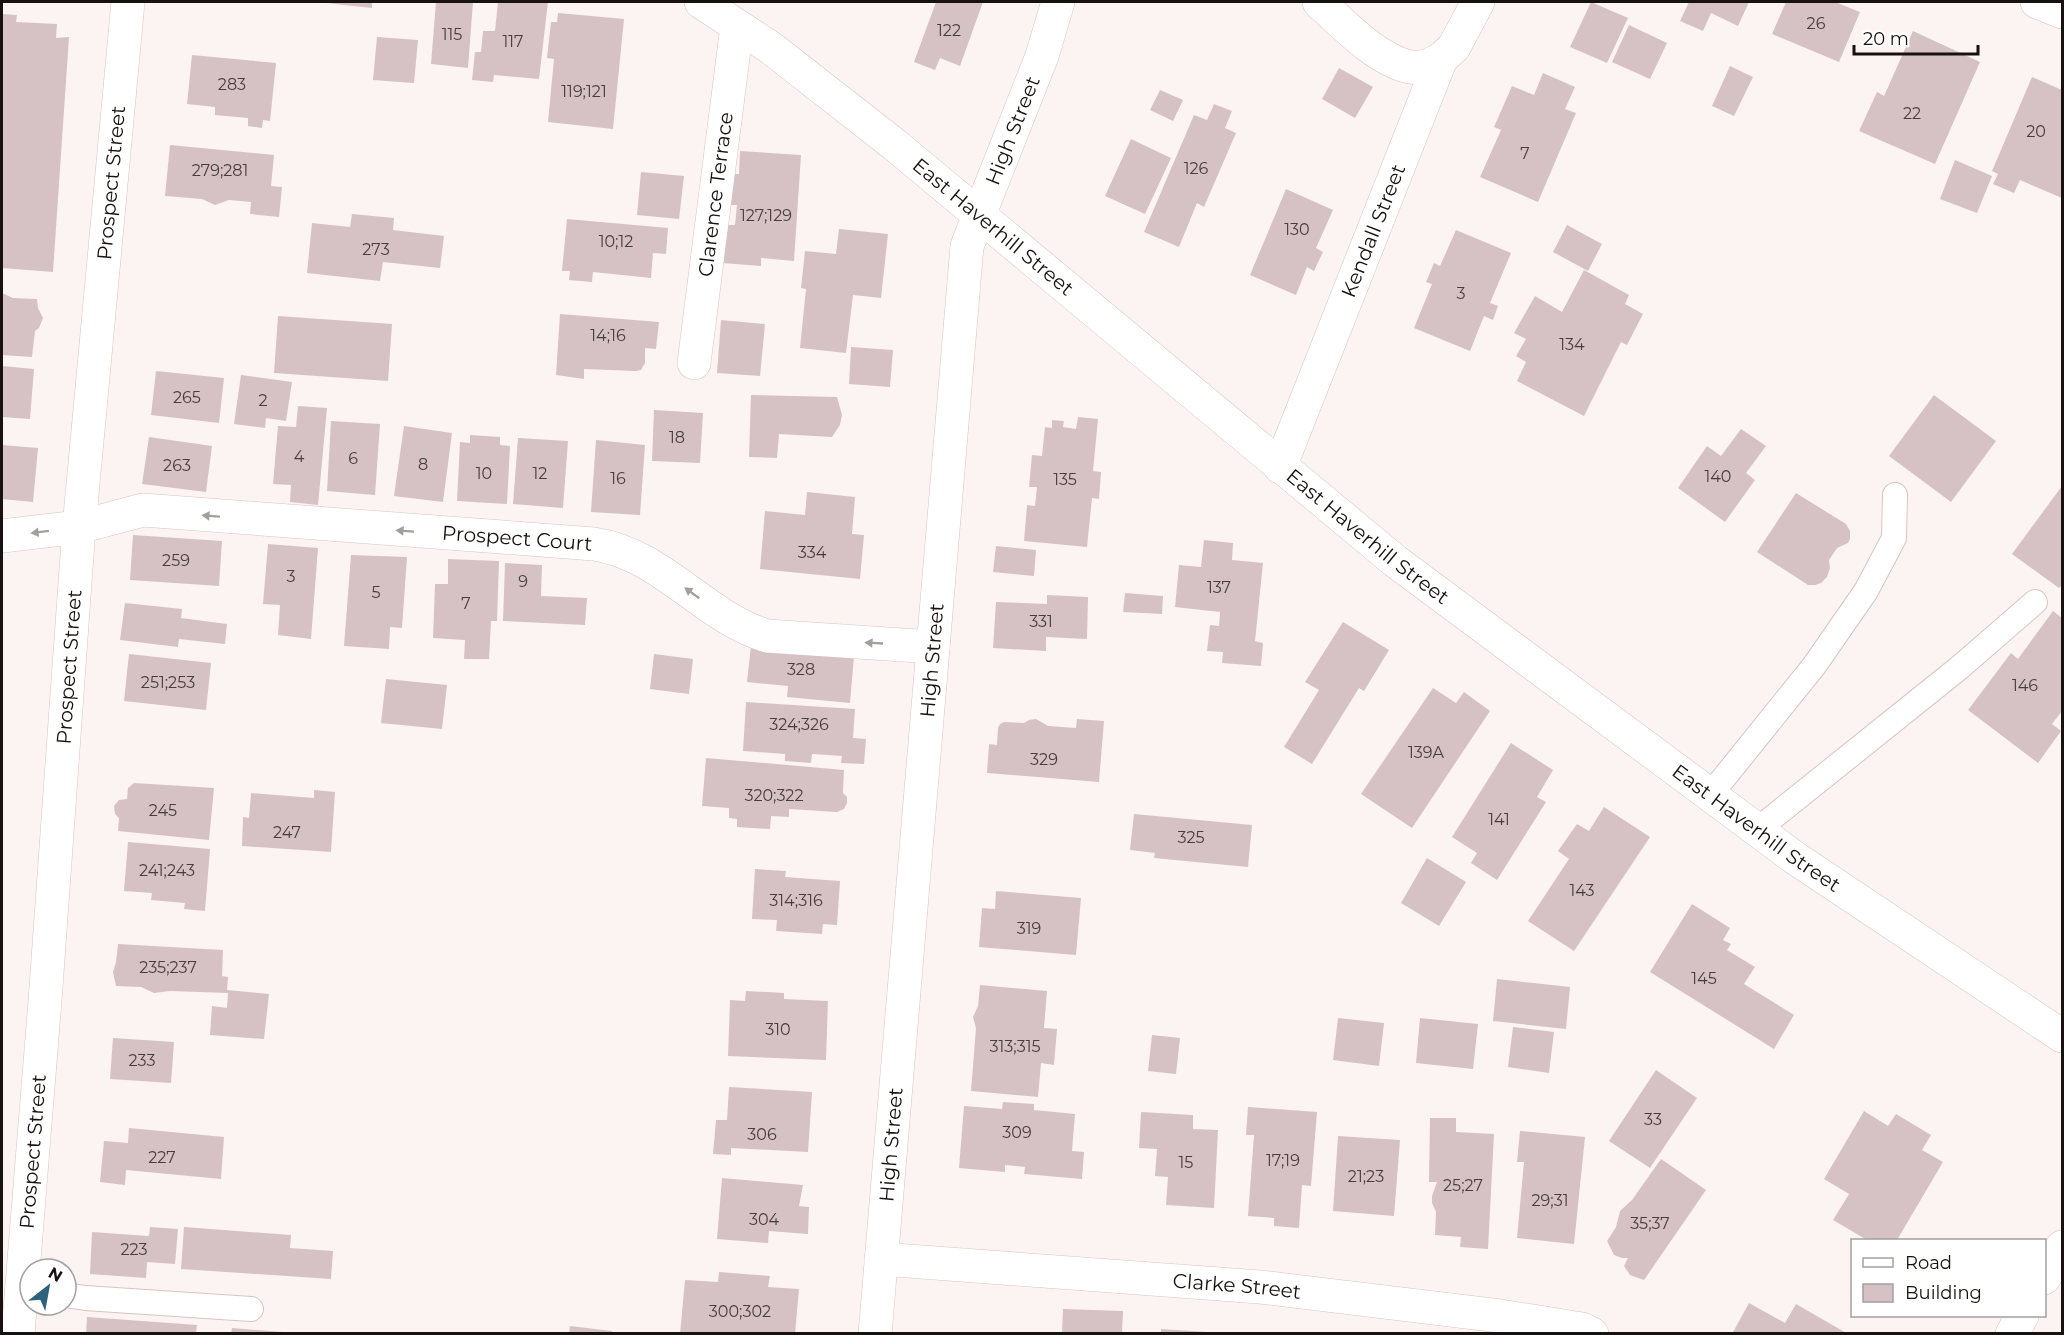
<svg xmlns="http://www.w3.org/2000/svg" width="2064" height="1335" viewBox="0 0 2064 1335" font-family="Montserrat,sans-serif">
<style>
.building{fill:#d6c2c5}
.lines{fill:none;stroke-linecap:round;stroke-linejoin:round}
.lane-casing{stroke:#d8c5bf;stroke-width:26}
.street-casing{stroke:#d8c5bf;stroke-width:34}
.secondary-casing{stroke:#d8c5bf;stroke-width:34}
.lane{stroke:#fff;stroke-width:24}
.street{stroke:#fff;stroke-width:33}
.secondary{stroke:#fff;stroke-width:33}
.oneway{fill:#a2a09f}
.labels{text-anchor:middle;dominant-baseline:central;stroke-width:4.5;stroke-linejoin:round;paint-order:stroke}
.number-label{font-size:16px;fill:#473d3c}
.street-label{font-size:20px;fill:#17110f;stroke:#fff}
</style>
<rect width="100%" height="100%" fill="#fcf4f2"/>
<!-- building -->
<path class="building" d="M326,2H372V8L326,3Z
M436,2H473L468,68L431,64Z
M498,2H548L539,79L494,75L493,82L472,80L475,52H481L483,31H495Z
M936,2H983L960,66L940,58L935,70L914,62Z
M1591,2L1628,18L1607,63L1570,47Z
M1689,2H1749L1738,26L1711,13L1703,31L1680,21Z
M1786,2H1835L1860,12L1839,62L1772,34Z
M558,13L624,19L613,129L548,122L554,59L547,58L551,22H557Z
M2,14L17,15L16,22L57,24L56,38L69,37L53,272L2,268Z
M1629,25L1667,43L1650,79L1612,62Z
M1913,31L1980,62L1935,164L1859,131L1877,92L1884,96Z
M377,37L418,40L414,83L373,80Z
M192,55L276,63L270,121L263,120L262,128L248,126V118L215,115V107L187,104Z
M1730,66L1753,77L1734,116L1712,106Z
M1339,68L1373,87L1355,118L1322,99Z
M1543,73L1575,87L1565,109L1576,113L1538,202L1480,177L1501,130L1494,127L1512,86L1534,95Z
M2032,77L2062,90V198L2020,180L2014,193L1993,184L1998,174L1992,171Z
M1160,90L1183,100L1173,121L1150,110Z
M1214,104L1232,111L1225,128L1236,133L1204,207L1197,203L1179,247L1144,232L1194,115L1207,120Z
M1131,139L1171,158L1145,214L1105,196Z
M170,145L274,155L271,186L282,187L279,217L250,214L251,202L229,200L215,205L202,199L165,196Z
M740,151L801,155L794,261L761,258V266L722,263L725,225H735L737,205H730L732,174H739Z
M1955,160L1992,176L1977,213L1940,199Z
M641,172L684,176L679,219L637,215Z
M1286,189L1333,210L1316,248L1323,252L1314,271L1307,267L1296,295L1250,275Z
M352,214L394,218L393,230L444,236L440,268L383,262L380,281L307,273L312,223L350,227Z
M567,219L668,228L666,254L653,253L651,278L593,272L592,282L569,280L570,271H562Z
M1567,225L1602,244L1588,271L1553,252Z
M839,229L888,234L881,298L853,295L846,353L800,348L806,289L801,288L805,251L836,254Z
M1456,230L1511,253L1490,303L1498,306L1493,320L1484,316L1470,351L1414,328L1432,284L1426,282L1434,263L1440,266Z
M1584,270L1629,295L1625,304L1643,314L1627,345L1621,342L1584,416L1517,381L1526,362L1516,356L1526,339L1514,333L1535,296L1562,312Z
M2,293L13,298L37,299L38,308L43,318L39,328L35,331L32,357L2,355Z
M560,314L659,322L656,349L645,348V363L641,370L636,371L584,369V379L556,375Z
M278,316L392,324L388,381L274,373Z
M721,320L765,324L760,376L717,373Z
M851,347L893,350L890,387L849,384Z
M2,366L34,369L30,419L2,417Z
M156,371L224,378L219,423L151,415Z
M241,375L292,382L286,421L266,418L265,428L234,424Z
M751,395L837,397L842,415L840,425L832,437L779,434L777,458L749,457Z
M1934,395L1996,441L1951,502L1889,456Z
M298,406L327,408L318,505L290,502L291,485L273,484L278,426L296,427Z
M654,410L703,413L700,463L652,461Z
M1078,417L1098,419L1093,471L1101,472L1099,499L1092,498L1087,547L1024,541L1027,505L1035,506L1037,487H1029L1032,455L1042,456L1045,427L1052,428V420L1064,421L1063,427L1076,429Z
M331,421L380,424L375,495L327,491Z
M404,426L452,433L443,502L394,496Z
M1741,429L1766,446L1746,473L1755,480L1725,522L1678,488L1707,446L1721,456Z
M470,435L500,437V445L510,446L507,504L457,501L460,442L470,443Z
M149,437L212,446L206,492L142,484Z
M518,438L568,441L563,508L513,504Z
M596,440L645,445L640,515L591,512Z
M2,445L38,448L33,502L2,499Z
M2062,486V585L2059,588L2012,554Z
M807,492L855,497L852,534L864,535L860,579L760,569L765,511L805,515Z
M1796,493L1846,524L1850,531V539L1848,543L1837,548L1829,560L1830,568L1827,577L1821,583L1815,585H1808L1757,552Z
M133,535L222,541L219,586L130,580Z
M1204,540L1233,543L1232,560L1263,563L1255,641L1263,643L1261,666L1222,663L1223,652L1207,651L1210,625L1219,626L1220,612L1175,607L1179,565L1201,567Z
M268,544L318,548L311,639L278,635L280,605L263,604Z
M996,546L1036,550L1034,576L993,572Z
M351,555L407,557L402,628L390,627L389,649L344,646Z
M448,559L499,561L497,621H491L489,659H464L465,640L433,638L435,584H448Z
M505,563L542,565L541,596L587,598L585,625L503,621Z
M1125,593L1163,596L1162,614L1123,612Z
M1047,595L1088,597L1087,639L1046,637V651L993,648L996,602L1047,604Z
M125,603L182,609L181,618L227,624L225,644L179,639L178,647L120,640Z
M2053,611L2062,618V711L2052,724L2061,731L2038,763L1968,710L2011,653L2018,659Z
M1343,622L1389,650L1364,691L1359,688L1312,764L1284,747L1319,690L1305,682Z
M751,646L854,656L850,703L787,697L788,686L747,682Z
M129,654L211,663L206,710L124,701Z
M654,654L693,659L689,694L650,689Z
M386,679L447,685L442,729L381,723Z
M1433,688L1456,703L1464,692L1490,711L1412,828L1361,794Z
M746,702L855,709L853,738L866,739L864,764L841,763L842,756L812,754L811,763L785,761V754L743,751Z
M1036,719L1048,726L1076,728L1077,719L1104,721L1099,782L987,773L989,744L997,745L998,728L1000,724L1004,722L1024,723L1029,720Z
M1511,743L1553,770L1537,797L1546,802L1497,880L1471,863L1477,853L1452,837Z
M706,758L844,770L843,793L847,797V803L844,809L837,812L789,809V817L771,816L770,829L737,827V819L729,818V808L702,806Z
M134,783L214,788L209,840L118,831L119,818L115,814L114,806L119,800L127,799L128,788Z
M314,790L335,792L331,852L242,846L243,817L249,818L251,793L314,798Z
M1604,807L1650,837L1574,951L1528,921L1569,859L1558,851L1577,824L1589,831Z
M1134,814L1252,825L1248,867L1154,858L1155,853L1130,850Z
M128,842L210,849L205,911L184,909L185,903L151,900L152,893L124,891Z
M1427,858L1466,882L1439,926L1401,903Z
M755,869L786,871L785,877L840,881L837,925L823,924L822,934L776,931L777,920L752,919Z
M996,891L1081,898L1076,955L979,947L982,908L995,909Z
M1692,904L1730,928L1723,940L1731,944L1727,950L1755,967L1744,984L1794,1015L1774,1049L1650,972Z
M118,944L223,950L222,976L228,977L227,990L269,994L264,1039L210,1035L212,1006L227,1008L228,993L170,991L154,993L141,987L116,986L113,972L116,962Z
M1497,979L1570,987L1566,1029L1493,1021Z
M980,985L1047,991L1044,1028L1057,1029L1054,1065L1041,1063L1038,1097L971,1091L976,1028L973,1017L978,1006Z
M746,991L784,993V999L828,1001L826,1060L728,1056L730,1000L745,1001Z
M1338,1018L1384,1023L1379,1066L1333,1060Z
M1420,1018L1478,1024L1473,1069L1416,1063Z
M1513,1027L1554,1032L1549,1073L1508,1067Z
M1152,1035L1180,1038L1176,1074L1148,1071Z
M113,1038L174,1042L171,1083L110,1079Z
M1656,1070L1697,1098L1650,1168L1609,1141Z
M729,1087L812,1092L808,1152L731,1148V1155L713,1154L716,1120H727Z
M1003,1102L1034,1104V1110L1075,1114L1072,1151L1084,1152L1082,1179L1024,1174L1025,1167L1005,1165V1172L959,1168L964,1106L1002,1109Z
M1248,1107L1317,1112L1311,1186L1302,1185L1299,1228L1274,1226V1218L1248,1216L1254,1135H1246Z
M1864,1111L1888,1126L1896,1114L1931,1135L1922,1150L1943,1162L1897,1240H1867L1833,1220L1849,1194L1824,1179Z
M1141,1112L1193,1115V1129L1218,1130L1214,1208L1166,1205L1168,1177L1155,1176L1157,1149L1139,1148Z
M1430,1118H1456V1132L1494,1134L1488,1249L1460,1247L1461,1237L1435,1235L1436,1212L1432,1203V1196L1437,1182H1429Z
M129,1128L224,1137L221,1179L126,1170L125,1185L100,1182L104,1141L128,1143Z
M1520,1131L1585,1137L1574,1244L1517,1238L1524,1162H1517Z
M1338,1136L1400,1140L1394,1216L1333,1211Z
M1661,1159L1706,1190L1644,1280L1630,1275L1624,1266L1628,1258H1622L1614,1255L1607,1241L1616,1227L1620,1211L1632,1200Z
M722,1178L803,1185L799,1206L809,1207L808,1234L769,1231L768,1243L717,1239Z
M150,1227L178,1229L175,1264L147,1262L146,1278L90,1274L92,1232L149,1236Z
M184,1227L291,1235L290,1248L333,1251L331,1279L181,1269Z
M719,1272L770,1276L768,1287L799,1289L795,1334H680L685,1280L718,1282Z
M1749,1303L1785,1323L1796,1304L1848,1334H1732Z
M1063,1309L1123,1311L1122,1334H1062Z
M87,1317L197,1325L196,1334H86Z
M570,1326L612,1331V1334H569Z
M232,1328L283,1332V1334H231Z
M1161,1329L1208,1332V1334H1161Z"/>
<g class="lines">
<defs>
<path id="lane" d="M1710,795L1814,666L1866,591L1894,538L1895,495
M1757,830L1959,668L2035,602
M66,1295L85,1298L251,1309"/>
<g id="street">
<path d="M1319,2C1343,24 1377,60 1410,67C1421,69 1431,65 1441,59"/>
<path d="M2037,2L2062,12"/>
<path id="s1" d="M694,363L737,26"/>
<path id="s2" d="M1280,467L1441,59L1454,47L1478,2"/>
<path id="s3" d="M2,536L79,527L143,510L594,544C662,554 704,617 767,636L933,647"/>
<path id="s4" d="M881,1259L1260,1287L1500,1316L1582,1329L1592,1334"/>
<path d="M2044,1278L2062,1247"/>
<path id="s5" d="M875,1334L967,246L1042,56L1058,2"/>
<path d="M2012,1334L2022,1316"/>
</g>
<g id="secondary">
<path id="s6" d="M701,2L771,48L895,145L1395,561L1795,858L2062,1036"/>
<path id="s7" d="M18,1334L45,1001L79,527L128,2"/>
</g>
</defs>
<!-- lane casing -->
<use href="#lane" class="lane-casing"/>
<!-- street casing -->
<use href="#street" class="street-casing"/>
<!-- secondary casing -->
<use href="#secondary" class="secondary-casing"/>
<!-- lane -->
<use href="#lane" class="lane"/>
<!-- street -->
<use href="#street" class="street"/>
<!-- secondary -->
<use href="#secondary" class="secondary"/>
</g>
<!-- one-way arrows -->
<defs><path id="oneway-solid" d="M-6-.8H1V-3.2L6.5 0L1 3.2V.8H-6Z" transform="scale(1.5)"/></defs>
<g class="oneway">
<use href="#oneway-solid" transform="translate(211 516) rotate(-176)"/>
<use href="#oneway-solid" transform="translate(405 531) rotate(-176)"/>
<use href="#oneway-solid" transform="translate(40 532) rotate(173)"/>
<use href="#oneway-solid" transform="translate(692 593) rotate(-144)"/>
<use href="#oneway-solid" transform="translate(874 643) rotate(-177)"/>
</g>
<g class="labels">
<!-- number labels -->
<g class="number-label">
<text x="1816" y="23">26</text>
<text x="949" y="30">122</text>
<text x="452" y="34">115</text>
<text x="513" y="41">117</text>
<text x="232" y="84">283</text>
<text x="584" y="91">119;121</text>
<text x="1912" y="113">22</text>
<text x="2036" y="131">20</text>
<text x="1525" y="153">7</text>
<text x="1196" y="168">126</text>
<text x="220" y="170">279;281</text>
<text x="766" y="215">127;129</text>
<text x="1297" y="229">130</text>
<text x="616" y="241">10;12</text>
<text x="376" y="249">273</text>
<text x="1461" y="293">3</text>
<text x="608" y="335">14;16</text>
<text x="1572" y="344">134</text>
<text x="187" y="397">265</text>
<text x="263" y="400">2</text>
<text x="677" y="437">18</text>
<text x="299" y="456">4</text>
<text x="353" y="458">6</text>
<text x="423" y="464">8</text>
<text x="177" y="465">263</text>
<text x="484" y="473">10</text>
<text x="540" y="473">12</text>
<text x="1718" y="476">140</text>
<text x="618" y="478">16</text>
<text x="1065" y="479">135</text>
<text x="812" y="552">334</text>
<text x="176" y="560">259</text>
<text x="291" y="576">3</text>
<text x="523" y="581">9</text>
<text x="1219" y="587">137</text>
<text x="376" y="592">5</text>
<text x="466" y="603">7</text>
<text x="1041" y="621">331</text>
<text x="801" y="669">328</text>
<text x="168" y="682">251;253</text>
<text x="2025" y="685">146</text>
<text x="799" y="724">324;326</text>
<text x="1426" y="752">139A</text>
<text x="1044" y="759">329</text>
<text x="774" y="795">320;322</text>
<text x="163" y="810">245</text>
<text x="1499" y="819">141</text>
<text x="287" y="832">247</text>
<text x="1191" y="837">325</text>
<text x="167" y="870">241;243</text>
<text x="1582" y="890">143</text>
<text x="796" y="900">314;316</text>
<text x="1029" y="928">319</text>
<text x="168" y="967">235;237</text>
<text x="1704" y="978">145</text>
<text x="778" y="1029">310</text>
<text x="1015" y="1046">313;315</text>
<text x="142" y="1060">233</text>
<text x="1653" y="1119">33</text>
<text x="1017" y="1132">309</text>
<text x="762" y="1134">306</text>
<text x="162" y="1157">227</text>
<text x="1283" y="1160">17;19</text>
<text x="1186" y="1162">15</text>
<text x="1366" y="1176">21;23</text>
<text x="1463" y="1185">25;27</text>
<text x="1550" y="1200">29;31</text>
<text x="764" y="1219">304</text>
<text x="1650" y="1223">35;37</text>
<text x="134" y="1249">223</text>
<text x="740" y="1311">300;302</text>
</g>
<!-- street labels -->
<g class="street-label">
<text stroke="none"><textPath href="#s5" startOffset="1216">High Street</textPath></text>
<text stroke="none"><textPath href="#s7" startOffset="1155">Prospect Street</textPath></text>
<text stroke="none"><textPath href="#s1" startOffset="170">Clarence Terrace</textPath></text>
<text stroke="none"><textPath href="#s6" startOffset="369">East Haverhill Street</textPath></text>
<text stroke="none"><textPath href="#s2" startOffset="254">Kendall Street</textPath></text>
<text stroke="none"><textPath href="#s6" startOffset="855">East Haverhill Street</textPath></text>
<text stroke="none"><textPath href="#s3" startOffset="519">Prospect Court</textPath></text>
<text stroke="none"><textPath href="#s5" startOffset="676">High Street</textPath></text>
<text stroke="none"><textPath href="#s7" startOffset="669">Prospect Street</textPath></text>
<text stroke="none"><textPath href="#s6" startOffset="1341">East Haverhill Street</textPath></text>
<text stroke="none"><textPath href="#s5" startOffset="190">High Street</textPath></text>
<text stroke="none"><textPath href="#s7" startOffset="183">Prospect Street</textPath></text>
<text stroke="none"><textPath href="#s4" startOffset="357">Clarke Street</textPath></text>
</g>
</g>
<!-- border -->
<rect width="2064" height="1335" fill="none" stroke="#17110f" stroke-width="6"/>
<!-- legend -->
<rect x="1851" y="1239" width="195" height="78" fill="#ffffff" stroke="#a2a09f" stroke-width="1.5"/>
<rect x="1863" y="1258" width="30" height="9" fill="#ffffff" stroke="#a2a09f" stroke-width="1.5"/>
<text x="1905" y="1269" font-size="18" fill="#17110f">Road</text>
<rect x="1863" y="1284" width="30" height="18" fill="#d6c2c5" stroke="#a2a09f" stroke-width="1.5"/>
<text x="1905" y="1299" font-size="18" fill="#17110f">Building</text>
<!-- north arrow -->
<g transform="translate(48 1287) rotate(31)"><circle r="28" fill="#ffffff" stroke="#a2a09f" stroke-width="1.5"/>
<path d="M0-4.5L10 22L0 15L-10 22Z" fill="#2d617d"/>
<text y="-9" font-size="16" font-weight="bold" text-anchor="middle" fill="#17110f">N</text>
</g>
<!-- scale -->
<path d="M1854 45v9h124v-9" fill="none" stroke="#17110f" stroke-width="3"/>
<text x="1863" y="45" font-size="18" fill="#17110f" stroke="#ffffff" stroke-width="4.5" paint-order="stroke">20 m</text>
</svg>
